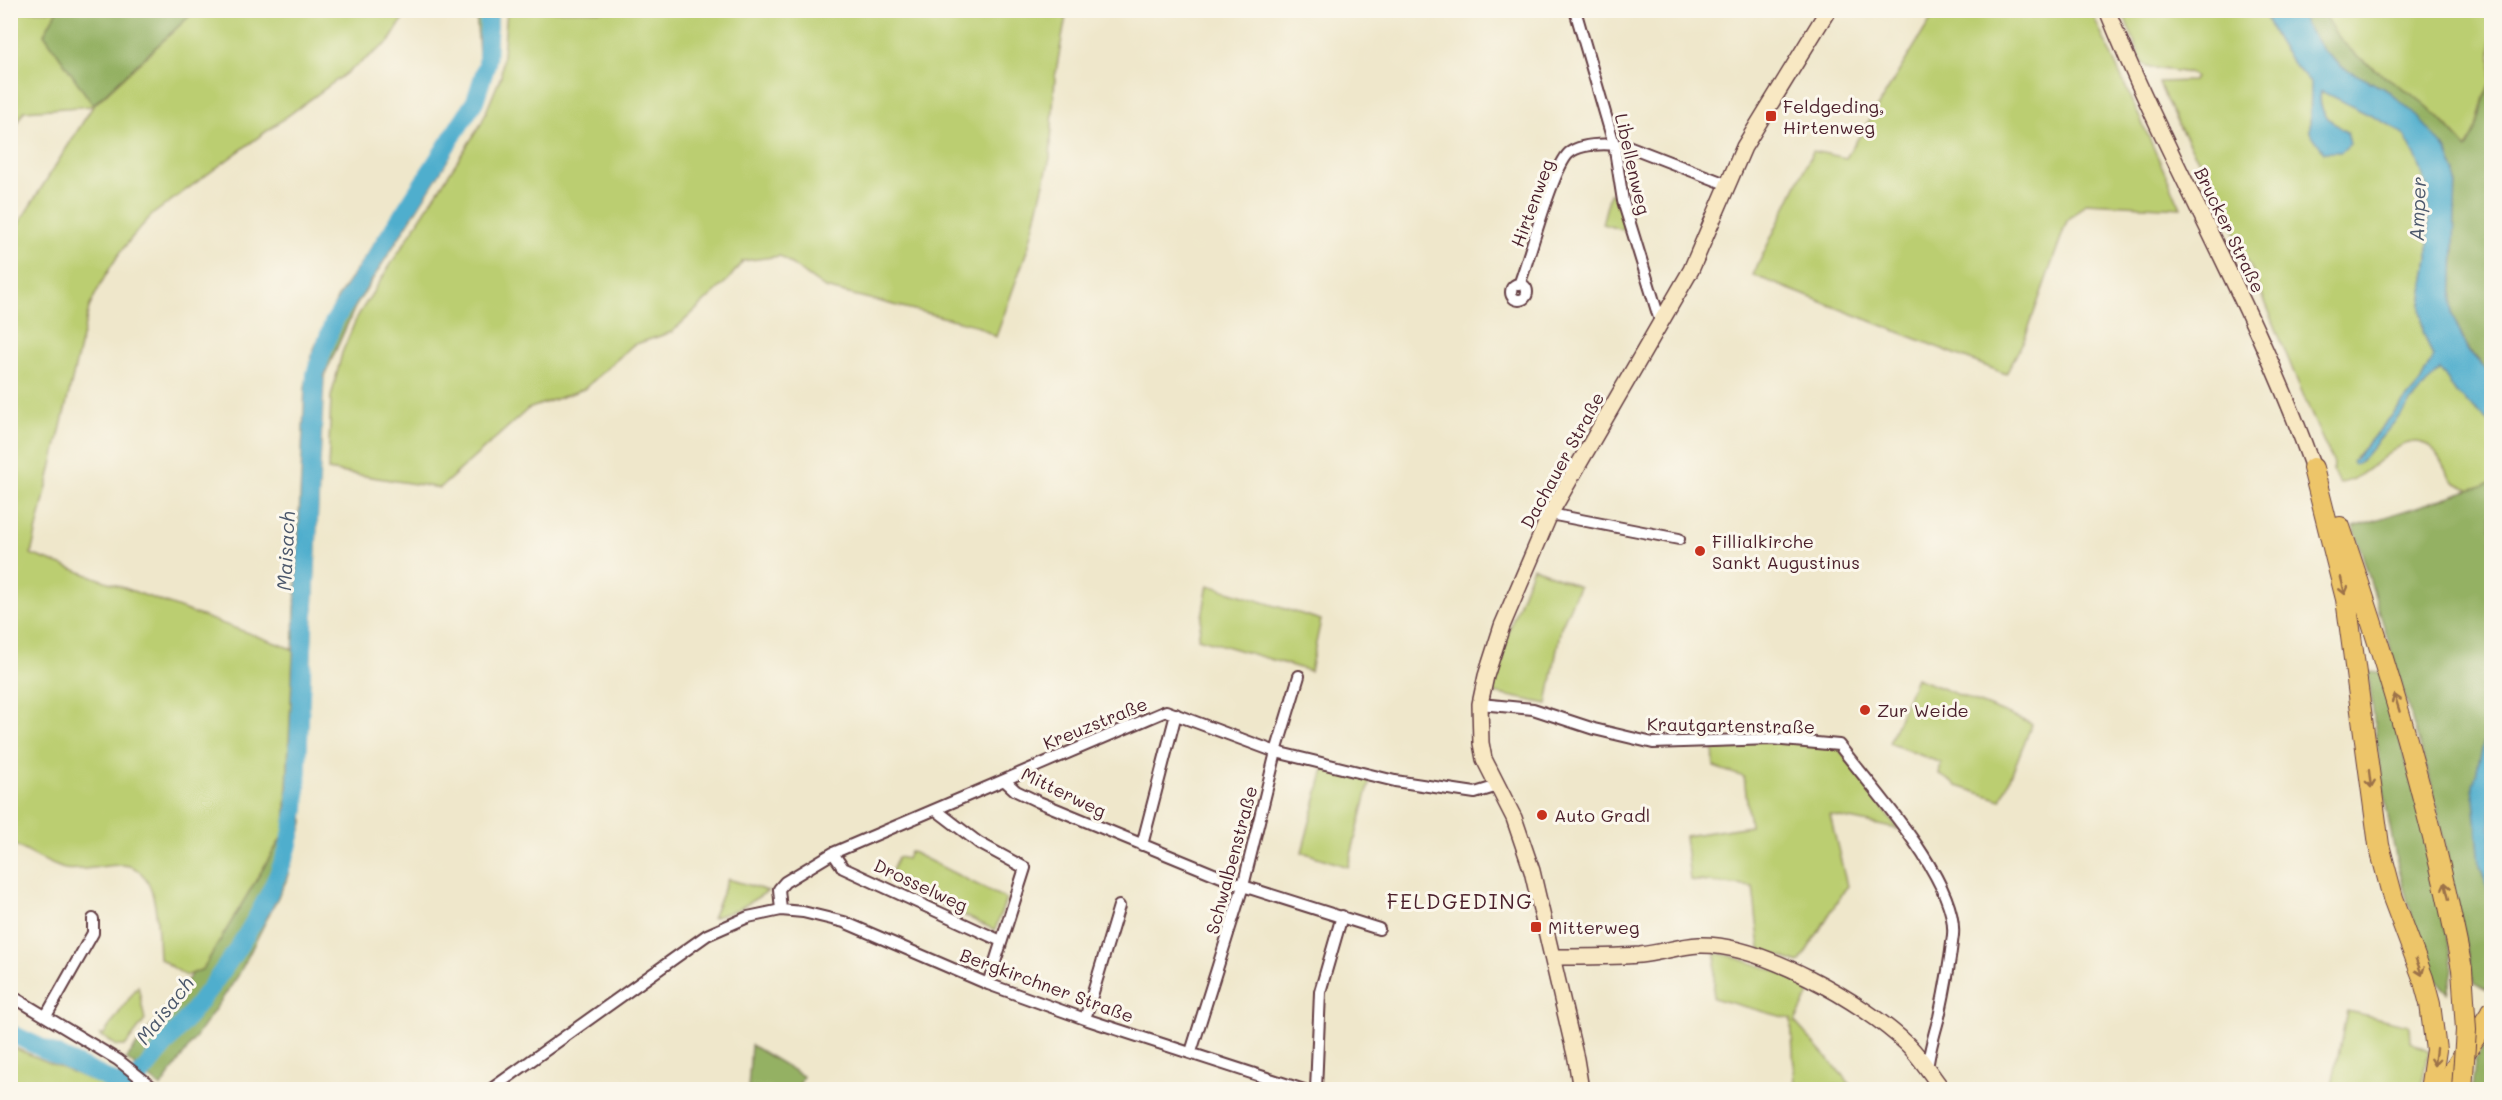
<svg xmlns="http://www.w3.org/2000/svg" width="2502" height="1100" viewBox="0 0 2502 1100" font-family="Mali,sans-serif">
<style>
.green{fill:#bbce71;stroke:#82764e;stroke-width:1.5}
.forest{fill:#94b163;stroke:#6f6847;stroke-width:1.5}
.water{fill:#4faecd;stroke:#4c667c;stroke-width:1.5}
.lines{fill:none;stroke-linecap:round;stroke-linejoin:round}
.river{stroke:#4faecd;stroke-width:18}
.street-casing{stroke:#633d43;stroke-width:14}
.secondary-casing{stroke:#633d43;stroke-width:18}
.highway-casing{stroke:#633d43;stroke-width:22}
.street{stroke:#fff;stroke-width:10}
.secondary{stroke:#f8e8c3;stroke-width:15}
.highway{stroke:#edc569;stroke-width:20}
.highway-bridge-casing{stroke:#633d43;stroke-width:22;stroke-linecap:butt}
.highway-bridge{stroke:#edc569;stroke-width:20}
.oneway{stroke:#9c724a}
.poi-dot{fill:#c8321e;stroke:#fbf7ec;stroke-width:2}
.labels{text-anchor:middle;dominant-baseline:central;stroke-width:6;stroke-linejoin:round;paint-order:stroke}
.poi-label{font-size:18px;fill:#4a1f2b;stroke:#fbf7ec;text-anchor:start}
.street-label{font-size:18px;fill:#4a1f2b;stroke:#fbf7ec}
.water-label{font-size:20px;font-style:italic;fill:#4c586c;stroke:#fbf7ec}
.quarter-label{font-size:21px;letter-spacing:1.5px;fill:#4a1f2b;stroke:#fbf7ec}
</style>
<rect width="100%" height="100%" fill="#fbf7ec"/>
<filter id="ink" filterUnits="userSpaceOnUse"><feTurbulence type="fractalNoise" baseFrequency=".0167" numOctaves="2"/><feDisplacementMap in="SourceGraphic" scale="12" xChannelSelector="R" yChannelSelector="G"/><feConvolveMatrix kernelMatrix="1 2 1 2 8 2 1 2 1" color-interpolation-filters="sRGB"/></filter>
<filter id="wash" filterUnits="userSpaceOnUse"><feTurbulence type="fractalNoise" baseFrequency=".008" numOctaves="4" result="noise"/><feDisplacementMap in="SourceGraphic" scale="24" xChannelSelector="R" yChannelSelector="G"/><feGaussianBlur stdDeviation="1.35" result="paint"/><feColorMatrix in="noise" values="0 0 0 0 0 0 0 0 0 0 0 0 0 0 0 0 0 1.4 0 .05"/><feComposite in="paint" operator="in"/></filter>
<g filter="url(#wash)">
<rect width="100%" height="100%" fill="#efe7cb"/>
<!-- green -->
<path class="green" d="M11,11H57L44,34L94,105L195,11H408L389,42L153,214C124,244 106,270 89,308L31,554L295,650L285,832L203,969L186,976L159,958C157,931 161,865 121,865C103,865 82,872 65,869C47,864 27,851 11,843V236L93,106L24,111L11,134Z
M507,11H1067L1055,77L1050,158L1029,245L996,337L975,325L825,288L780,256L743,261L728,280L672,332L633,345L584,389L528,409L440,488L328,470L331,397L342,353L357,317L481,124L501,76Z
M1936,11H2091L2181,208L2086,203L2067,221L2025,338L2006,374L1753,275L1813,151L1846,158Z
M2122,11H2264C2273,39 2291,62 2311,84L2310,132H2347C2330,121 2317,113 2321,91L2390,125L2404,135L2417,159L2428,189V259L2421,305L2423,331L2433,357L2420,383L2355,458L2361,461L2440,368L2456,393L2491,423V483L2471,490C2466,487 2459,485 2454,482C2444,473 2441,455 2430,447C2399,426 2374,478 2340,483L2332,471L2334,464C2292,378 2263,286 2220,200C2201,160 2173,123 2159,82L2193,81L2195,76C2178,67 2159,73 2143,64Z
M2322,11H2491V81L2484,97L2474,135L2467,148C2453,133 2439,115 2422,102C2383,72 2344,58 2322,11Z
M1610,194L1617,196L1626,231L1602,224Z
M1533,567L1579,587L1561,627L1547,704L1489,692L1510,627Z
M1208,585L1321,620L1310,671L1198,638Z
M1916,678L2032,724L2001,800L1957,786L1939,774L1941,763L1889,743Z
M1773,739L1837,746L1898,829L1830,815L1847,886L1799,963L1760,949L1753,887L1690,880L1685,836L1750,826L1744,777L1714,767L1713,744Z
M1324,769L1370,781L1348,867L1302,852Z
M910,851L1006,899L995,930L888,880L898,857L907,859Z
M728,879L768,891L739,909L712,918Z
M1716,953L1731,956L1814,984L1795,1022L1852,1086L1795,1084L1791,1019L1713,998Z
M138,986L145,1020L125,1046H117L100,1035L104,1034Z
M2347,1011L2409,1025L2410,1042L2428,1050L2421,1089L2331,1090Z
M10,1046L112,1089H11Z"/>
<!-- forest -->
<path class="forest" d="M57,11V10L195,11L93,105L44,34Z
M476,11H497L496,45L484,97L444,166L355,307L324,377L303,823L286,881L238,976L161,1087L126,1059L192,974L203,969L285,832L305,387L313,351L338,297L466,107L480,67Z
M2300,11H2322C2344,57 2383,72 2422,102C2438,115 2452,133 2467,148C2480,128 2480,102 2491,81V375L2467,347L2452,314L2456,174L2447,151L2390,92L2342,67L2323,50L2306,26Z
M2491,483V721L2487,729L2480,865L2491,900V979L2486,989L2474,983L2432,786L2354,527Z
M2368,672L2381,673L2429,844L2453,970L2448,993C2433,979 2428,961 2421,941C2388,855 2380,763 2368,672Z
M2491,1033V1089L2472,1090L2475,1061Z
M751,1045L803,1076L798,1089H748Z"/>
<!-- water -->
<path class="water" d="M2264,11H2300L2306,26L2323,50L2342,67L2390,92L2418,117L2447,151L2456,174L2452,314L2467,349L2491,375V423L2456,393L2440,369L2361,461L2354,465L2352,462L2420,383L2433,357L2423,331L2421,305L2428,259V189L2417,159L2404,135L2390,125L2321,91C2316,112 2330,122 2347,132L2350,144L2341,152H2324L2310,132L2311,84C2291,62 2273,39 2264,11Z
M2491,721V900L2480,865L2473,786L2487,729Z"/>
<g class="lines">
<!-- river -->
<path class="river" d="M10,1033L129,1089
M128,1090C187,1019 254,942 286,854C291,840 293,824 296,809L315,374L333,323L475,101L487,64L489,10"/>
</g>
</g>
<g filter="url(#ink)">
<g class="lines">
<defs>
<path id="street" d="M1575,10L1614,144L1623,201L1661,324
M1511 292a8 8 0 1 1 16 0a8 8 0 1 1-16 0Z
M1519,285C1529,259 1553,167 1569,153C1583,142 1612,144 1628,146L1726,184
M1550,514L1679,539
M1480,704L1533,709L1594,729L1653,743L1771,739L1839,745C1872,788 1958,881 1953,935C1950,962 1945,990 1939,1017C1934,1035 1929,1051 1927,1070
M1005,781L1016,791L1039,802L1243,886L1379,929
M936,810L979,843L1025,868L988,984
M1142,845L1176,714
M833,853L843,868L1001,941
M781,910L779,889L785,882L833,853L1166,711L1276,752L1395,781L1475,793L1498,786
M10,995L118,1060L156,1090
M46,1016L93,933V919
M1085,1019L1119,906
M1191,1052L1243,886L1276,752L1299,676
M490,1090L707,935L748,917L781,910L803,912L844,922L988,984L1085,1019L1304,1090
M1316,1090L1320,992L1342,916"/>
<path id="secondary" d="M2107,10C2170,166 2257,310 2313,468
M1554,957C1582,957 1612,957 1640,955C1660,953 1679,946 1699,945C1760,943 1863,1002 1906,1043C1920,1056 1931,1075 1943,1090
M1581,1090L1576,1059L1532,871L1514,818L1484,759L1481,743L1480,704L1486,676L1502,626L1550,514L1691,270L1744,147L1828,10"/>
<path id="highway" d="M2313,468L2346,599L2379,845L2393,898L2423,978L2430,1004L2436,1050L2430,1090
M2340,527C2390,672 2433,818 2462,969
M2441,1090L2492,1011"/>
</defs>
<!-- street casing -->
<use href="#street" class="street-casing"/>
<!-- secondary casing -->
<use href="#secondary" class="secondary-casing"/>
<!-- highway casing -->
<use href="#highway" class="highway-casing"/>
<!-- street -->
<use href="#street" class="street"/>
<!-- secondary -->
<use href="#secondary" class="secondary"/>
<!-- highway -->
<use href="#highway" class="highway"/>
<defs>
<path id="highway-bridge" d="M2462,969L2466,1030L2462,1090"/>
</defs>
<!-- highway-bridge casing -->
<use href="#highway-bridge" class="highway-bridge-casing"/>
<!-- highway-bridge -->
<use href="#highway-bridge" class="highway-bridge"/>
</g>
<!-- one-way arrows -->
<defs><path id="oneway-shaft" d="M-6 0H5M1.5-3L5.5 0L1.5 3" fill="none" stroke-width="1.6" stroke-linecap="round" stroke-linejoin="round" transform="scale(1.5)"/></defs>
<g class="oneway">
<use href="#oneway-shaft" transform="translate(2343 586) rotate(76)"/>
<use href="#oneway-shaft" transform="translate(2397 703) rotate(-107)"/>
<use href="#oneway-shaft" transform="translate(2370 779) rotate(83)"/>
<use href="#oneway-shaft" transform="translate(2447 891) rotate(-103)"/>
<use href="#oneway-shaft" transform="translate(2419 967) rotate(69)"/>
<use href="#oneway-shaft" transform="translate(2435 1057) rotate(97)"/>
</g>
</g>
<!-- markers -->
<g class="poi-dot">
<rect x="1765" y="110" width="12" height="12" rx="3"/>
<circle cx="1700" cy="551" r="6"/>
<circle cx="1865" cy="710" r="6"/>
<circle cx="1542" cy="815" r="6"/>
<rect x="1530" y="921" width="12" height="12" rx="3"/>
</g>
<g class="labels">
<!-- poi labels -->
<g class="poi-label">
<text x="1783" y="106">Feldgeding,<tspan x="1783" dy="21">Hirtenweg</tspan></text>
<text x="1712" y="541">Fillialkirche<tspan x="1712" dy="21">Sankt Augustinus</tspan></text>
<text x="1877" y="710">Zur Weide</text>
<text x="1554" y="815">Auto Gradl</text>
<text x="1548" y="927">Mitterweg</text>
</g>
<!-- street labels -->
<g class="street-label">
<text transform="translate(1633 164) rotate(77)">Libellenweg</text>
<text transform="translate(1532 203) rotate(-70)">Hirtenweg</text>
<text transform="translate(2230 230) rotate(64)">Brucker Straße</text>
<text transform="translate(1562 460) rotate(-61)">Dachauer Straße</text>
<text transform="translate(1095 723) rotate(-22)">Kreuzstraße</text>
<text transform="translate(1731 725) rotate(1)">Krautgartenstraße</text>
<text transform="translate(1064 792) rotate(26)">Mitterweg</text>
<text transform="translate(1231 860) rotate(-75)">Schwalbenstraße</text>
<text transform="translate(921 885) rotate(25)">Drosselweg</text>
<text transform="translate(1047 985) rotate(20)">Bergkirchner Straße</text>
</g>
<!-- water labels -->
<g class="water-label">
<text transform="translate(2417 209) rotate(-88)">Amper</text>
<text transform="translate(285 551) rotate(-87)">Maisach</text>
<text transform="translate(164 1010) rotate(-52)">Maisach</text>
</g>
<!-- quarter labels -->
<g class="quarter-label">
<text x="1460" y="900">FELDGEDING</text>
</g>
</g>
<!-- margin -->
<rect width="2502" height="1100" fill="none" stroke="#fbf7ec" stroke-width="36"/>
</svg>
